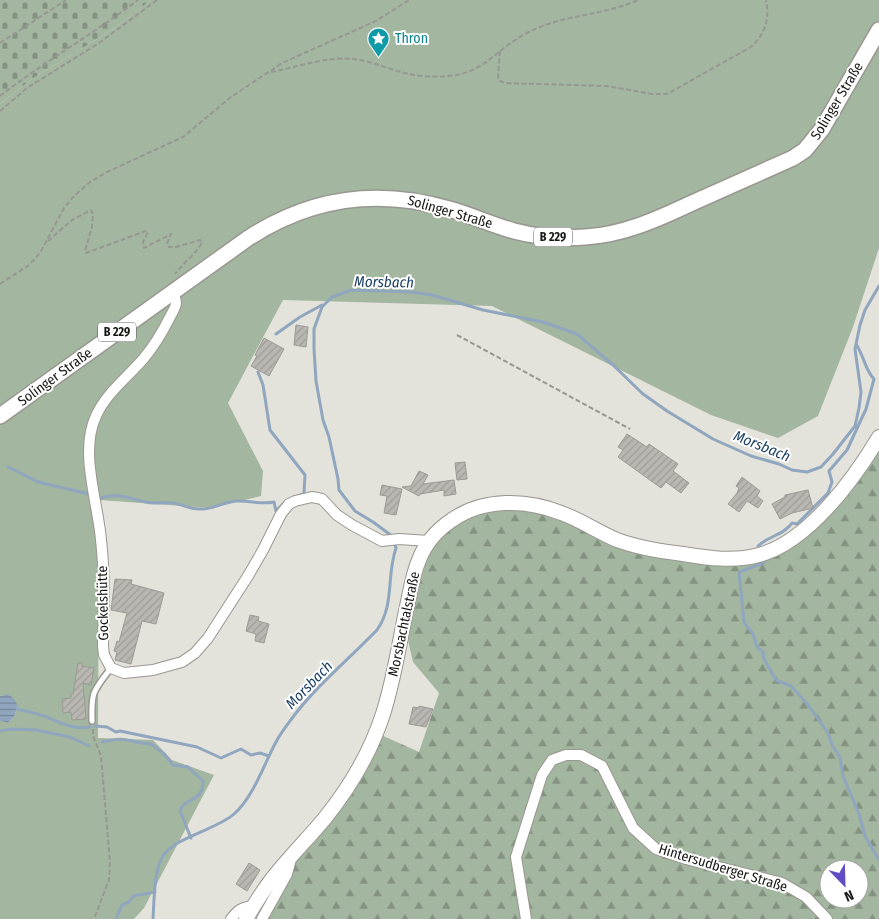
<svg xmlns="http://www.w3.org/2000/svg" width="879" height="919" viewBox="0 0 879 919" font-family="'Fira Sans Condensed',sans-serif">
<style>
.green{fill:#a3b69f}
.forest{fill:url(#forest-firs);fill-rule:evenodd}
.cemetery{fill:url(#cemetery-stones)}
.water{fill:url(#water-rules)}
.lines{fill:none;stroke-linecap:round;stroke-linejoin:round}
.stream{stroke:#8fa6be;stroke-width:3}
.building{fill:url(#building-hatch);stroke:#9c9a94}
.service-casing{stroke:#999791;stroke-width:8}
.minor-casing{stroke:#999791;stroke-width:12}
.secondary-casing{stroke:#999791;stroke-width:16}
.primary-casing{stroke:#999791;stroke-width:18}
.path{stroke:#979792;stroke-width:2;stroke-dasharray:5 2.5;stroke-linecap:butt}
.service{stroke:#fff;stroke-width:5}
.minor{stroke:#fff;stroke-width:10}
.secondary{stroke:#fff;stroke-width:14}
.primary{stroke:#fff;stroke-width:15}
.labels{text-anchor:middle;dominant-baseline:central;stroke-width:4;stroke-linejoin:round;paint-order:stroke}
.shield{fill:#fff;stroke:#5d5d5c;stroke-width:1}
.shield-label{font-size:12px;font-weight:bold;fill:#181816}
.culture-label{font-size:14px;fill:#0d838f;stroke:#fff;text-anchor:start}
.street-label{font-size:14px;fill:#181816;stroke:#fff}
.water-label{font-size:15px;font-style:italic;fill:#1c4164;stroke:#fff}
</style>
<defs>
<pattern id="forest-firs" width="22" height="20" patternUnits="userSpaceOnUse" patternTransform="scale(1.25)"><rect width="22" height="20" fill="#a3b69f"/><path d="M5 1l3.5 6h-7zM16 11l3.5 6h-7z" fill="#849381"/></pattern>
<pattern id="cemetery-stones" width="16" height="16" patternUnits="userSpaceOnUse" patternTransform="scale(1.25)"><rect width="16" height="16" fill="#a3b69f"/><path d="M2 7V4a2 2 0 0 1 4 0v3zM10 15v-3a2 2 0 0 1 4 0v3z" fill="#849381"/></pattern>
<pattern id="water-rules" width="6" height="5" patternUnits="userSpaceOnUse" patternTransform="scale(1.25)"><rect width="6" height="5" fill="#8fa6be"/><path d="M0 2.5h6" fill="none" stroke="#748699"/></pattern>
<pattern id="building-hatch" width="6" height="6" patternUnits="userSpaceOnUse" patternTransform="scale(1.25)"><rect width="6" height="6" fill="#b9b7b1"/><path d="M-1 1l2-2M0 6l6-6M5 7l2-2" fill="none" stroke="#9e9d98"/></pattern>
</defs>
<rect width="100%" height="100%" fill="#e3e2db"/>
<!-- green -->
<path class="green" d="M151,0H879V248L853,327L818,416L778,438L711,415L492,306L283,300L228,403L263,471L261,496L211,508L99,500L98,738L153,740L172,760L214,775L144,908L134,919H0V721L8,723L14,717L18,706L4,695L0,696V104L32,79L115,28Z"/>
<!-- forest -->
<path class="forest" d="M879,449V919H259L297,849L379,734L419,752L439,693L413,662L406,632L429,552L442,533L480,511L521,507L583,529L657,550L765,558L834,507L875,457ZM829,869H859V899H829Z"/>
<!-- cemetery -->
<path class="cemetery" d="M0,0H151L115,28L32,79L0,104Z"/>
<!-- water -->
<path class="water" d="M8,694L14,699L18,706L14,717L8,723L0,721V696Z"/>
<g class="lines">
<!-- stream -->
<path class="stream" d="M276,334L300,317L322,305
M258,372L263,385L270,430L305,475L304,493L300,495
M8,467L38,482L89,494
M101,498C117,492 130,499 146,502C154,504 164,502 173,503C181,504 189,509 199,509C212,510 223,502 236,501C251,500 258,505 274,502L276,511L283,504
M392,536L373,522L355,511L339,490L338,479L329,437L323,420L316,381L314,349V329L322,307L332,297L351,290L412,292L432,295L483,310L543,322L577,334L613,365L643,394L667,411L713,439L751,456L779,464L792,470L807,472L821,467L833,454L855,426L859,408L861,392L855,349L860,325L865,310L879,286
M758,546C768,536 784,535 792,523L797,524L828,493L832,482L829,471L847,450L866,409L874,379C865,370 864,356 856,344
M764,563L739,572L744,622L753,634L757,647L763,652L764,659L776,680L791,686L809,706L828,733L833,747L840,757L843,776L859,814L865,836L879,860
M17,709C26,711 35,713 44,716C60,722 72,730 90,727
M95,726L107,727L116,732L120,731L197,747L221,758L241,749L251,755L260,753L269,756
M0,731L12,729L36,730L70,737L89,746
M102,742C110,740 119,738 127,740C136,741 142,744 151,744L164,754L173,765L188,767L203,781C204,802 184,797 180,811L191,838
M116,919L122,905L129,902L133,896L155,892
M153,919C154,903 154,869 163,856C175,837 216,830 234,814C253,798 264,764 276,742C280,734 287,725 293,717C317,685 349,659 377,630C395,604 386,577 396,548L394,542"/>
</g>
<!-- building -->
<path class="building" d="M296,325L308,327L306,347L294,345Z
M264,338L284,349L269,376L251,366L257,356L255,355Z
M627,434L647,447L649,444L678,464L673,471L689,483L681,493L666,482L661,488L618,457L623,450L618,447Z
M465,462L467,479L457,480L455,463Z
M419,471L428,475L423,484L454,480L456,494L444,496V490L420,494L419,496L402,487L411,486Z
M742,477L760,491L757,496L763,501L758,508L747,501L739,512L728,504L737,493L739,488L736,486Z
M382,485L402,489L396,515L384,513L387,496L380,495Z
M808,490L813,508L792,513L780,519L772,504L785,497V495Z
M115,579L132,580L131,584L164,593L156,624L142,621L131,664L115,660L117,652L114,651L117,641L119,642L127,613L111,610Z
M250,615L259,617L258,621L269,624L264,643L255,641L256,634L246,631Z
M78,663H82V666L94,668L91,685L83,683L86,719L72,720L71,712L63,713L62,699L71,698V694H73Z
M419,706L433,709L426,727L409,724L413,707L419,708Z
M249,863L260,870L247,891L236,884Z"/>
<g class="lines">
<defs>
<path id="service" d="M92,721C91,692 93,691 111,668"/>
<path id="minor" d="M173,292C174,295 176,300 176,303C176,307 172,313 170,317C163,331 154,346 144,358C128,377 106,393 96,416C79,452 98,502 101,540C105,575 104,610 103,646L104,655L111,668L124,673L153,670L182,662L195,653L208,638L248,576L263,550L281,514L289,504L295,501L312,497L322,499L337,515L352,525L382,541L399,539L429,541
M231,919C238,910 242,907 254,906
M262,919L287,874L291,859
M526,919L516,857L542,775L552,760L566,755H581L602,766L633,828L656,849L686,859L782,883L806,897L827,919"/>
<path id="secondary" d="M246,919C253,907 261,894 269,883C286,860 307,840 325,818C350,787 371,751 383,714C394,680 399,645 406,611C410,594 412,576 419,560C425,544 437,530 452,520C483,498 527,499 561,513C581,520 598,532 617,540C639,548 660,551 683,554C707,558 734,562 759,555C808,542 854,479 879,437"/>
<path id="primary" d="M0,416L247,239C309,198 377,188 449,209C471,215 492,225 514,231C537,237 561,239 585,237C623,235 658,219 692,203C726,188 759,173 793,158L805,150L822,129L879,30"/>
</defs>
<!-- service casing -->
<use href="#service" class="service-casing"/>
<!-- minor casing -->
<use href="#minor" class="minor-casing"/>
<!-- secondary casing -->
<use href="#secondary" class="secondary-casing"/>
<!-- primary casing -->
<use href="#primary" class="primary-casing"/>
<!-- path -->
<path class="path" d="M0,43L66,0
M500,51L498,78L500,81L505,83L607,86L652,94H667L751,47C765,34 770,19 766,0
M271,72C298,67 326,56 354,59C371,61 388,69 405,73C419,77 433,77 447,76C485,74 496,48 529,32C564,14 602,16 638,0
M0,96C44,62 93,34 138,0
M0,111L27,88L99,43L157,0
M48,241L72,220L91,210L93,214L92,227L85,251L86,253L146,231L148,232L143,242L144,248L171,234L167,244L169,247H176L200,240L202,242C200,250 181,265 175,274
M0,284L29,265L40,253L64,208L74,196L90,182L107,172L183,137L231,97L282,63L376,21L409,0
M457,335L630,429
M93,729V736L101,756L110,862L109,880L94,919"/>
<!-- service -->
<use href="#service" class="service"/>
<!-- minor -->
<use href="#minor" class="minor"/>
<!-- secondary -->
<use href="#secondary" class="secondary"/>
<!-- primary -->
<use href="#primary" class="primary"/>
</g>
<!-- icons -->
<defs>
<symbol id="sight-pin" viewBox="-11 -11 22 30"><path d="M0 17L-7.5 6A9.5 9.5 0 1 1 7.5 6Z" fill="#0f9aa8" stroke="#fff"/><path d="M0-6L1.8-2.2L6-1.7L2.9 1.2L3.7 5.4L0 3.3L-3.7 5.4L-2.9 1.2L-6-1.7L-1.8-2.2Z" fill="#fff"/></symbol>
</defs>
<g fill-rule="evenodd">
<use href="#sight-pin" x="366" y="26" width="25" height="34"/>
</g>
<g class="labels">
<!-- shield labels -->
<g class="shield">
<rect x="534" y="227.5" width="38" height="19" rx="4"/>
<rect x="98" y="322.5" width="38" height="19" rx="4"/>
</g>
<g class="shield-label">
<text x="553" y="237">B 229</text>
<text x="117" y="332">B 229</text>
</g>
<!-- culture labels -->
<g class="culture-label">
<text x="395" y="38">Thron</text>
</g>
<!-- street labels -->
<g class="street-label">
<text transform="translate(837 101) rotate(-59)">Solinger Straße</text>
<text transform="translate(450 212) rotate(16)">Solinger Straße</text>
<text transform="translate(55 377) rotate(-36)">Solinger Straße</text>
<text transform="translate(103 603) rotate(-91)">Gockelshütte</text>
<text transform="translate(404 624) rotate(-78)">Morsbachtalstraße</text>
<text transform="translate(723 868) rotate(17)">Hintersudberger Straße</text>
</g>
<!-- water labels -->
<g class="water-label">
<text transform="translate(384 282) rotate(1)">Morsbach</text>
<text transform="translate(762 446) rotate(22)">Morsbach</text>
<text transform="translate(309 685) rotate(-46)">Morsbach</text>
</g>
</g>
<!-- north arrow -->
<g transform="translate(844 884) rotate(157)"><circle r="24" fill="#ffffff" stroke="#a3a3a2"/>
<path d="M0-4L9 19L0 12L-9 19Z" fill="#614cc4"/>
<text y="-8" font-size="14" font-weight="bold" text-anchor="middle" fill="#181816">N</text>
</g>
</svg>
